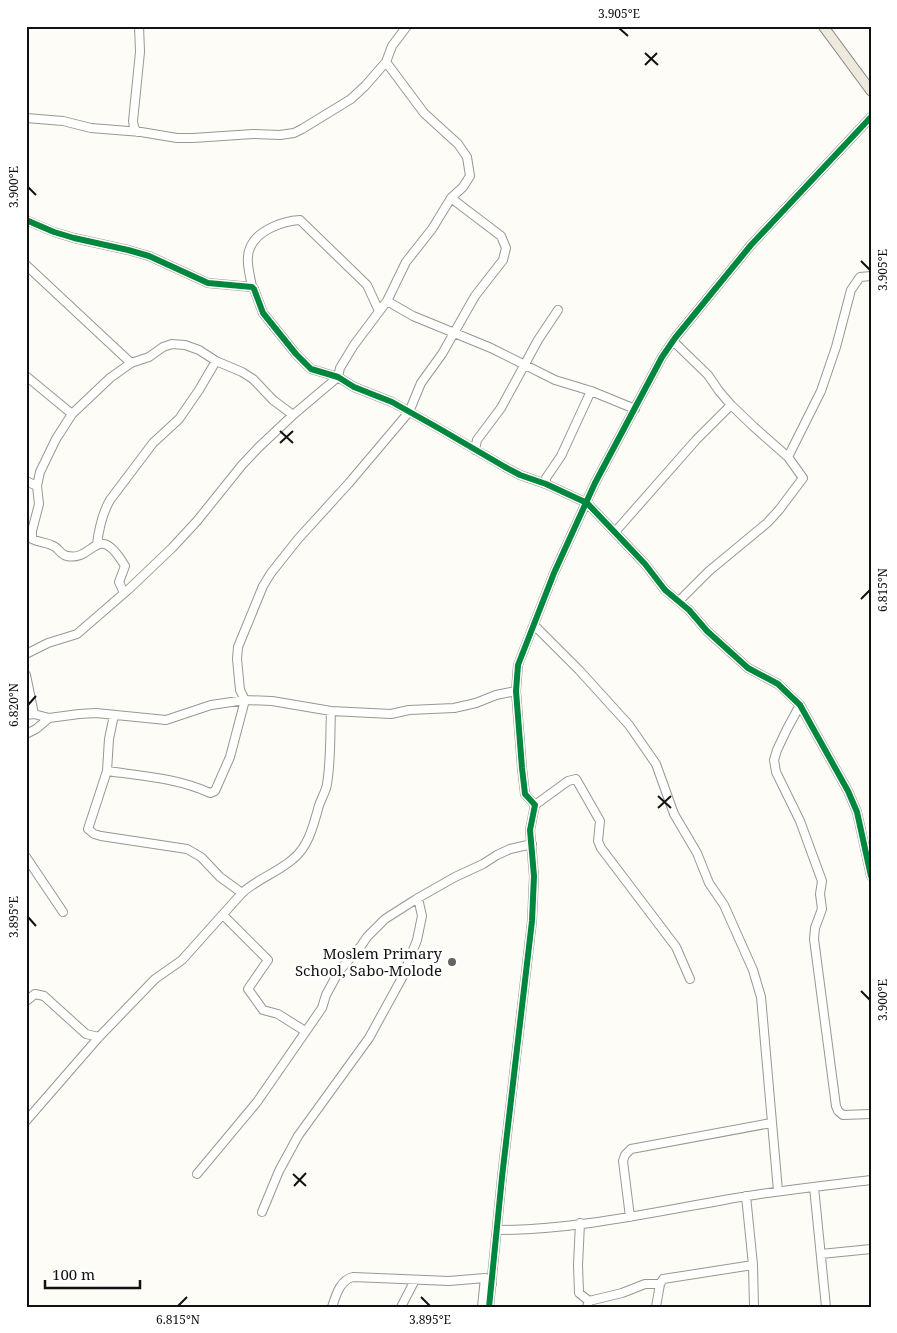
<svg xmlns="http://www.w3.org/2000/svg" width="897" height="1333" viewBox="0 0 897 1333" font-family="'Noto Serif',serif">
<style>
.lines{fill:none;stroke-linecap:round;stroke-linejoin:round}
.minor-casing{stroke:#979795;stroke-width:10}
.major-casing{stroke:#858482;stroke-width:11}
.minor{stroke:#fffffe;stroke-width:8}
.major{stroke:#ede9dc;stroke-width:9}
.cycleway-casing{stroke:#fff;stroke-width:9}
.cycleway{stroke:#00873e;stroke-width:6}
.ticks{fill:none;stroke:#111;stroke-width:2}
.poi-dot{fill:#646362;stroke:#fff;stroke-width:2}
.labels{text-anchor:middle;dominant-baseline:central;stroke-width:5;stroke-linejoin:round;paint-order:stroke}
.poi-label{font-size:15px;fill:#111;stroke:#fff;text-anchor:end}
.neatline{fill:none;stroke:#111;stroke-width:2}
.ticks-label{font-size:12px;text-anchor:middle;fill:#111}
</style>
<rect width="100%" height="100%" fill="#fdfcf7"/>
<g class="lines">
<defs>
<path id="minor" d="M26,118L63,121L91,128L141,132L177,138H193L253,134L280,135L294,133L302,129L351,99L365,86L386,62L392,46L407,26
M137,132L134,127L133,121L140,52L139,26
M26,220L54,232L74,238L128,250L149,256L208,283L252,287L254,289L263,313L296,354L311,369L338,377L354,387L392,402L440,429L505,467L520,475L546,484L587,503L645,564L665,590L689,610L707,631L748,668L778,684L800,705L848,791L857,812L871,876
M26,265L131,363
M252,287C250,275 245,259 250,248C257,230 283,221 300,220L367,285L379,311
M387,301L413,316L491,348L555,380L591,391L635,409
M673,341L708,375L719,391L731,405L754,427L788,457L803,478L779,510L767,523L709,571L679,601
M26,376L72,414
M475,450L477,440L501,408L538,340L558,310
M788,457L821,391L836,347L851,290L860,277L871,276
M26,481L37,486
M546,484V478L561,456L591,391
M615,532L696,440L731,405
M97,544C99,528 102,514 110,500L153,443L179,419L199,390L216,361
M124,593L119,582L125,566C97,519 94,562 67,556C61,555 59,549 55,547C48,542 40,543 32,539V531L39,504L37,486L40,472L56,439L72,414L110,378L131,363L149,357L163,347L172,344L185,345L199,350L216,361L242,372L253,379L273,400L293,415
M534,625L579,670L629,725L656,764L674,814L697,853L709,883L724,905L753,970L761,997L778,1191
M26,654L48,643L77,634L129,589L172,548L197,521L242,465L259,447L293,415L338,377L340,368L354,345L387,301L406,262L432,229L451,198L463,187L470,176L467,157L458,144L424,113L386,62
M26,675L34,714
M800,705L787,729L777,750L774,760L776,772L800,821L822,881L820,894L822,909L815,928L814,939L836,1106L838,1111L843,1115L871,1114
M26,715L34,714L49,718L79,714L96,713L166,720L211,705L245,700L272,701L331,711L391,714L409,710L454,708L476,703L496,695L516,691
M114,715L109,739L107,771L88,829L94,834L101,836L187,849L201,857L220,877L242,893
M26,734L36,729L49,718
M107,771C142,776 178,778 210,793L215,791L230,757L245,700L240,690L237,659L238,647L263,586L271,573L298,539L349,483L409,412L421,383L442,354L475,296L503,260L506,248L501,236L451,198
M535,805L568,781L576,779L600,821L598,841L601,848L676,947L690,979
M26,857L63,912
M223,915L268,960L248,989L263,1010L278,1014L305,1031
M26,1001L35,994L44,996L86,1034L99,1037
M26,1121L99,1037L155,979L182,960L242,893C257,879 277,873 293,859C308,847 313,827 318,809C320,800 326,792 327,784C331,760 330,735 331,711
M197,1174L257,1102L322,1008L326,995L339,971L361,946L367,937L385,919L418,898L455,877L483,864L497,855L510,849L532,844
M814,1187L826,1307
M746,1196L753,1265L754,1307
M262,1212L279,1171L298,1136L369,1038L403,976L417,940L422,916L418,898
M630,1217L623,1161L625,1155L631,1149L771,1123
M580,1223L578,1265L579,1293L589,1301L587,1307
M498,1230C574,1230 649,1213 724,1200C772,1191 822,1186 871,1180
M821,1254L871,1249
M589,1301L622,1293L645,1284H660L663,1279L753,1265
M332,1307C336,1295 340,1280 353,1277L449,1281L485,1278L492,1284
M401,1307L415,1280
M482,1307L485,1278
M489,1307L502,1177L532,921L534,876L530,830L535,805L525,794L522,768L516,691L518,665L554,573L595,483L662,357L675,338L751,245L871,117
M656,1307L660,1284"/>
<path id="major" d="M823,26L871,91"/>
</defs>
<!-- minor casing -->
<use href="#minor" class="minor-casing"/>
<!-- major casing -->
<use href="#major" class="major-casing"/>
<!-- minor -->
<use href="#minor" class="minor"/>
<!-- major -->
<use href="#major" class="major"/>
<defs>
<path id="cycleway" d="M26,220L54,232L74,238L128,250L149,256L208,283L252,287L254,289L263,313L296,354L311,369L338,377L354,387L392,402L440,429L505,467L520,475L546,484L587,503L645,564L665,590L689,610L707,631L748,668L778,684L800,705L848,791L857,812L871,876
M489,1307L502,1177L532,921L534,876L530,830L535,805L525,794L522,768L516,691L518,665L554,573L595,483L662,357L675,338L751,245L871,117"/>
</defs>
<!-- cycleway casing -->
<use href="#cycleway" class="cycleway-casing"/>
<!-- cycleway -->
<use href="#cycleway" class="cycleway"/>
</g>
<!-- ticks -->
<path class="ticks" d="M619,28L628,36M645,53L658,65M645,65L657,53M28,187L36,195M861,261L870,270M280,431L293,443M280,443L293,431M861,599L870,590M28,705L36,696M658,796L671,808M658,808L671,796M28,917L36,926M861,991L870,1000M293,1174L306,1186M294,1186L306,1173M421,1297L430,1306M178,1306L187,1297"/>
<!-- markers -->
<circle class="poi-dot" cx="452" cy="962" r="5"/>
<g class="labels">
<!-- poi labels -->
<g class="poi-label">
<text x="442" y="953">Moslem Primary<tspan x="442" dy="17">School, Sabo-Molode</tspan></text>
</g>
</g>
<!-- border -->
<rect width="897" height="1333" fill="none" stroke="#ffffff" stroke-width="55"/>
<!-- scale -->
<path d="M45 1280v8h95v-8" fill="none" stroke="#111111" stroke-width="2.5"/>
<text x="52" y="1280" font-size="15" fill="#111111" stroke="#ffffff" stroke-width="4" paint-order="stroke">100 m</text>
<rect x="28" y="28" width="842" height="1278" class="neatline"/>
<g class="ticks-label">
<text x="619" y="18">3.905°E</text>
<text transform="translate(14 187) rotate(-90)" y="4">3.900°E</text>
<text transform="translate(883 270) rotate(-90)" y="4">3.905°E</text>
<text transform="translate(883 590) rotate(-90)" y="4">6.815°N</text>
<text transform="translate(14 705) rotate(-90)" y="4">6.820°N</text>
<text transform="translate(14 917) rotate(-90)" y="4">3.895°E</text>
<text transform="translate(883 1000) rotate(-90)" y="4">3.900°E</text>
<text x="178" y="1324">6.815°N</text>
<text x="430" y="1324">3.895°E</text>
</g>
</svg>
